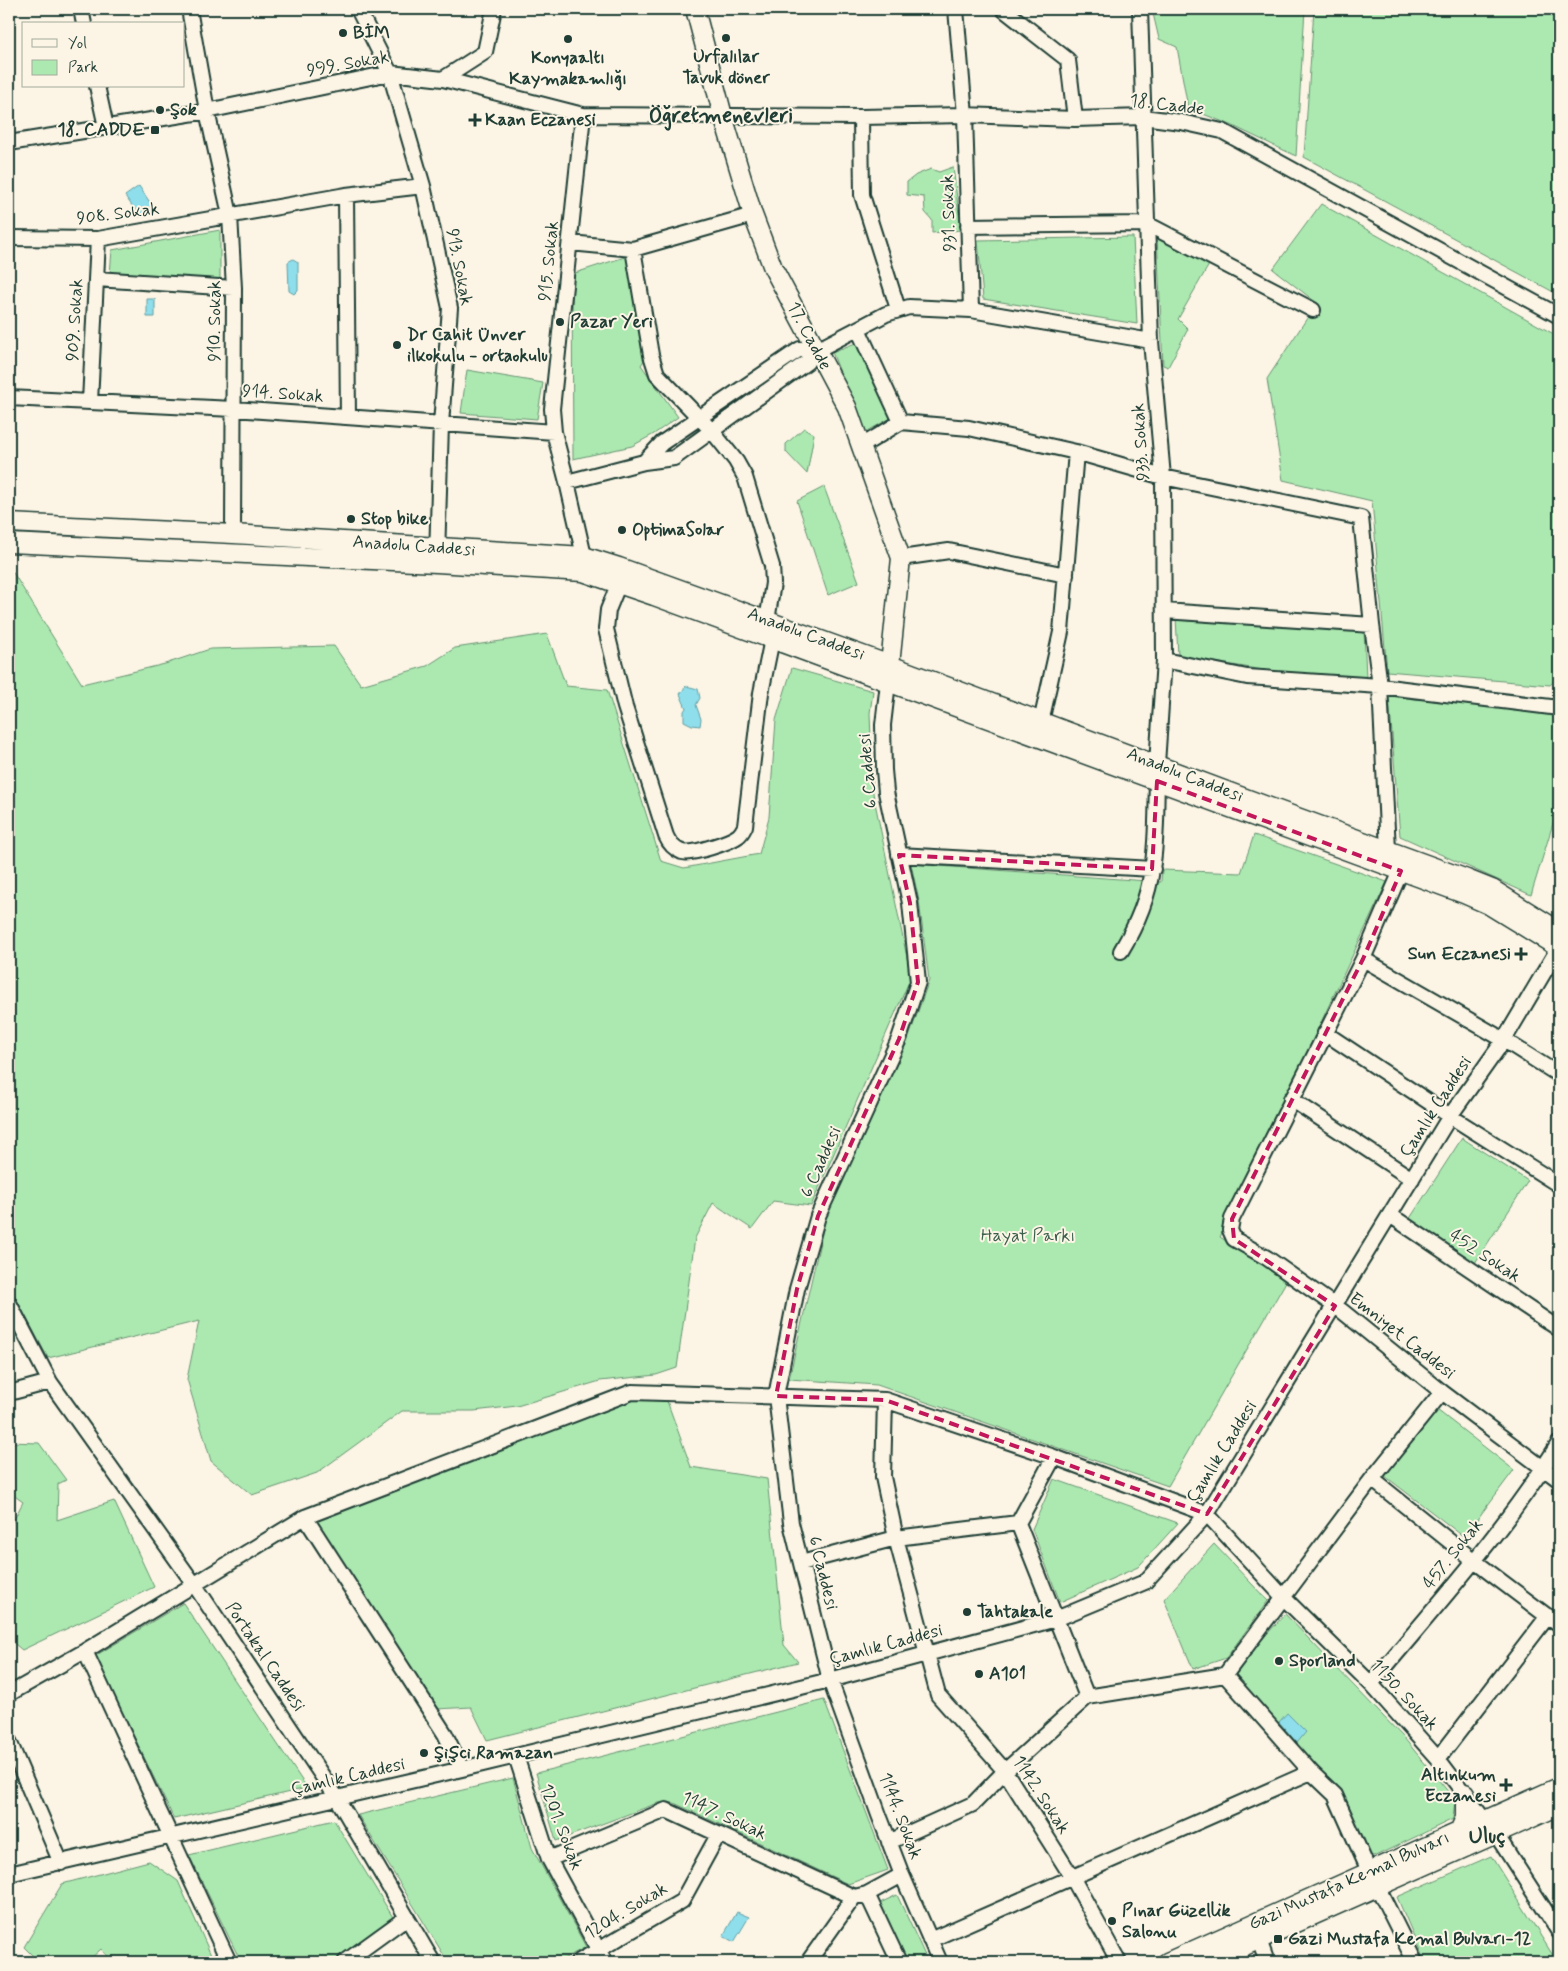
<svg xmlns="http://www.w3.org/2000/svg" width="1568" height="1971" viewBox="0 0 1568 1971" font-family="Mynerve,sans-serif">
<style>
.green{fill:#ace9b0;stroke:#669372}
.water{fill:#8fdeec;stroke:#629ea2}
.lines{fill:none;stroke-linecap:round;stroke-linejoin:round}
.minor-casing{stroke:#1f3d34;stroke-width:18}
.major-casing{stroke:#1f3d34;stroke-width:21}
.minor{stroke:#fcf5e5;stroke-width:14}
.major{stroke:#fcf5e5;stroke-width:18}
.marked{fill:none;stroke:#c2185b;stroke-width:4;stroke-dasharray:10 6;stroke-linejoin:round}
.poi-dot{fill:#1f3d34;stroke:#fcf5e5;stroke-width:2}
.labels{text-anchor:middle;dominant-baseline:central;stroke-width:4;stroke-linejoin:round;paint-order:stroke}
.poi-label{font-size:18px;font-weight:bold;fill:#1f3d34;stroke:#fcf5e5;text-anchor:start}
.street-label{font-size:18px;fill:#1f3d34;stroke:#fcf5e5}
.park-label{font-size:18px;fill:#3b5f4d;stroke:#fcf5e5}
.district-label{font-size:22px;font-weight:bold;fill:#1f3d34;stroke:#fcf5e5}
</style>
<rect width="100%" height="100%" fill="#fcf5e5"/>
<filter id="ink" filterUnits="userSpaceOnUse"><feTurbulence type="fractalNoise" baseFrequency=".02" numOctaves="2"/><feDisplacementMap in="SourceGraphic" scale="10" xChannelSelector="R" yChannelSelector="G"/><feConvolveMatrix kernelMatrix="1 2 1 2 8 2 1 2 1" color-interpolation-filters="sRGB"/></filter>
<g filter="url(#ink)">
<!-- green -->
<path class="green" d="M1152,9H1305L1296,156L1231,125L1188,108L1177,47L1159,39Z
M1314,9H1559V295L1304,157Z
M953,167L961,230L932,233V220L925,212L924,197L907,195V182L916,175L931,169L939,172Z
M1321,204L1559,337V677L1550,685L1387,671L1372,501L1283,480L1267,379L1317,303L1273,269Z
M220,230V279L110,274L112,250Z
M1157,235L1210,263L1178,319L1188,329L1168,367L1163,365Z
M1133,237L1137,324L983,299L978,240Z
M631,255L647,356L641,365L678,417L654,434L632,446L573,459L572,274Z
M861,341L891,418L864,433L832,352Z
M467,370L543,383L537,419L461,413Z
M804,428L814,434L807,474L786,452V444Z
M824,487L859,582L828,595L797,501Z
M9,566L82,684L165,664L210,649L334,646L361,685L427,666L455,648L547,634L566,686L607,690L661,861L684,868L759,854L769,817L776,720L792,668L873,691L870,713L873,793L911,977L811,1206L773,1201L752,1229L713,1203L695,1238L677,1368L656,1375L600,1381L517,1406L474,1411H402L317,1473L252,1495L211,1461L187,1379L199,1321L48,1358L9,1285Z
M1176,617L1364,630L1366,678L1293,675L1178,656Z
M1389,696L1559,714V804L1531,895L1400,836Z
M1254,835L1387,882L1220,1237L1287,1280L1168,1486L877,1385L789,1379L826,1216L908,1040L929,980L919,901L911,864L1161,882L1162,870L1241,873Z
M1462,1138L1528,1181L1473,1266L1407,1223Z
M633,1400L667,1401L691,1467L767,1479L784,1645L798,1662L487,1740L471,1707L437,1709L315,1521Z
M1437,1410L1514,1470L1464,1537L1385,1476Z
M9,1442L39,1443L66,1480L58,1484L57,1520L114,1501L154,1587L22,1650L9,1639V1529L23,1502L9,1492Z
M1054,1479L1178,1523L1138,1567L1060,1602L1032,1529Z
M1214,1544L1268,1601L1226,1658L1193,1669L1164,1599Z
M183,1603L307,1788L174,1819L95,1656Z
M1285,1614L1404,1738L1455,1800L1453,1819L1367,1860L1338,1794L1230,1675Z
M824,1700L888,1870L848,1884L674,1803H658L556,1841L536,1773Z
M513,1778L532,1848L586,1947L558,1962H448L358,1815Z
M334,1820L394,1919L333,1962H241L189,1855Z
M1491,1856L1557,1962H1425L1397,1897Z
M149,1861L178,1881L214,1962H113L101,1949L87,1962H39L24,1947L62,1884Z
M897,1895L928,1962H906L880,1903Z"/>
<!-- water -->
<path class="water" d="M139,186L153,207L140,217L125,196Z
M293,259L298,262V290L294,294L289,291L288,262Z
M147,299H155V317H147Z
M686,686L698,689L700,698L696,705L701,719L700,726L692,725L684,721V711L686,708L680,694Z
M1287,1713L1306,1732L1297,1743L1279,1722Z
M737,1912L749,1917L734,1942L723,1936Z"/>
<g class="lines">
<defs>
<path id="minor" d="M81,9L84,24
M189,9L207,111L230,215L234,288L233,534
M358,9L390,73L423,186L450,308L441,424L437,557
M956,9L965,115L971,310
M1003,9L1068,60L1075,119
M1140,9L1151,341L1163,477L1164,660L1157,764
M443,79L485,52L494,9
M97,86L106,127
M583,115L552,409L554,432L567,482L584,556
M861,117L862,195L898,309
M9,143L207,111L390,73L443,79L583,115L861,117L965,115L1075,119L1143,117L1181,122L1222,131L1559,316
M346,195L348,417
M968,226L1147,224L1313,310
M9,238L98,239L346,195L423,186
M570,243L633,249L753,215
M633,249L651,355L657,374L712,431L736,461L745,477L772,566L773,583L767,621
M96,279L234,288
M858,329L901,422
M9,398L233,409L554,432
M90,402L98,239
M860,447L901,422L969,428L1076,452L1163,477L1361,518L1372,625L1380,686L1388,850
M644,462L662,443L800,349L812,351L817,350L886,314L909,307L971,310L1151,341
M567,482L644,462L674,458L807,362L812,351
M901,558L949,551L1066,575
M619,583L608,610L606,629L625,707L666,836C669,843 674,849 682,852C692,855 730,842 738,836C742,833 743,830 745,826L761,693L772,639
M1164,611L1372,625
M1164,660L1247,677L1380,686L1559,708
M889,674L883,725L884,770L886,792L910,903L918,982L899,1039L818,1216L797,1289L776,1396L791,1523L830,1680L879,1815L902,1875L940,1962
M1041,722L1061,632L1076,452
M899,855L1153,869
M1401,871L1363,959L1232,1219L1230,1230L1234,1239L1267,1258L1342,1311L1442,1392L1559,1480
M1121,951C1136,926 1148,899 1152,869C1157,841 1156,810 1157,781
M1363,959L1504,1040L1559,1075
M1325,1033L1450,1116L1559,1185
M1291,1099L1412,1179
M1390,1215L1559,1329
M9,1303L50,1382L194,1584L337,1798L433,1962
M9,1393L50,1382
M885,1400L883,1477L896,1538L938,1695L1005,1771L1072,1877L1119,1962
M1054,1457L1018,1523L1087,1697
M1372,1479L1473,1560L1559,1625
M305,1517L445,1734L462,1769
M801,1563L896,1538L1018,1523
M85,1651L229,1962
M1225,1675L1311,1772L1335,1795L1369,1871
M1371,1684C1435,1607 1507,1528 1559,1443
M9,1694L85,1651L305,1517L632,1392L885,1400L1054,1457L1207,1514L1284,1598L1371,1684L1438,1759L1501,1842L1559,1932
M9,1741L61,1863
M516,1756L549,1859L605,1962
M1438,1759L1548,1616
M889,1842L973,1804L1005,1771L1087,1697L1225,1675L1372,1479L1442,1392
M549,1859L666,1810L854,1897
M9,1874L462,1769L830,1680L1056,1619L1145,1582L1207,1514L1450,1116L1504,1040L1559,947
M1377,1886L1415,1962
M867,1894L899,1962
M930,1940L1311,1772
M1259,1940L1267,1962
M345,1962L407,1917
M578,1962L682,1901L718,1835
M808,1962L854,1897L867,1894L902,1875"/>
<path id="major" d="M695,9L723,116L753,215L773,268L847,407L901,558L890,665
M9,523L233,534L584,556L619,567L890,665L1264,805L1467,879L1492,889L1559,931
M9,543L437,563L583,572L654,596L1464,894L1489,905L1559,948
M1459,1831L1465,1818V1793
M1167,1962L1559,1787
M1209,1962L1559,1806"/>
</defs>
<!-- minor casing -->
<use href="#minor" class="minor-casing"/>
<!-- major casing -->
<use href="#major" class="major-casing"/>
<!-- minor -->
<use href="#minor" class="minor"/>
<!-- major -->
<use href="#major" class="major"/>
</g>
</g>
<!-- marked area -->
<path class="marked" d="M1157,781L1401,871L1363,959L1232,1219L1234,1239L1335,1306L1207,1514L885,1400L776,1396L797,1289L818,1216L899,1039L918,982L910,903L899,855L1152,869Z"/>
<!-- markers -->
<g class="poi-dot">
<circle cx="343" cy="33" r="5"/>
<circle cx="726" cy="38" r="5"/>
<circle cx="568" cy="39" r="5"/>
<circle cx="160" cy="110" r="5"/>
<path d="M472.5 112.5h5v5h5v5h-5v5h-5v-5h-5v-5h5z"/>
<rect x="150" y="125" width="10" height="10" rx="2.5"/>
<circle cx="560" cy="322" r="5"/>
<circle cx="397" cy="345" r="5"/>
<circle cx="351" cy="519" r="5"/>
<circle cx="622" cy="530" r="5"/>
<path d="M1518.5 946.5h5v5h5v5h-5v5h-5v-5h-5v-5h5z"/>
<circle cx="967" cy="1612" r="5"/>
<circle cx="1279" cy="1661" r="5"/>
<circle cx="979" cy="1674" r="5"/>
<circle cx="424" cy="1753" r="5"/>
<path d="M1503.5 1777.5h5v5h5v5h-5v5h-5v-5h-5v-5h5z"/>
<circle cx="1112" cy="1921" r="5"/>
<rect x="1273" y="1934" width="10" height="10" rx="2.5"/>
</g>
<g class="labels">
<!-- poi labels -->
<g class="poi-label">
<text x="353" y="33">BİM</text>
<text x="726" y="57" text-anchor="middle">Urfalılar<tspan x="726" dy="21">Tavuk döner</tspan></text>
<text x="568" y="58" text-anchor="middle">Konyaaltı<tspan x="568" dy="21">Kaymakamlığı</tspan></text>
<text x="170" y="110">Şok</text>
<text x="485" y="120">Kaan Eczanesi</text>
<text x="145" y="130" text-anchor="end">18. CADDE</text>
<text x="570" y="322">Pazar Yeri</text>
<text x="407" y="335">Dr Cahit Ünver<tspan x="407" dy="21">ilkokulu - ortaokulu</tspan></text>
<text x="361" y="519">Stop bike</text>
<text x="632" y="530">OptimaSolar</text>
<text x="1511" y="954" text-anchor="end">Sun Eczanesi</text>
<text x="977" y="1612">Tahtakale</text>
<text x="1289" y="1661">Sporland</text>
<text x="989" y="1674">A101</text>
<text x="434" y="1753">Şişci Ramazan</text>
<text x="1496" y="1775" text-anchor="end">Altınkum<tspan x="1496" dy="21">Eczanesi</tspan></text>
<text x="1122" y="1911">Pınar Güzellik<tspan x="1122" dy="21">Salonu</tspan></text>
<text x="1288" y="1939">Gazi Mustafa Kemal Bulvarı-12</text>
</g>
<!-- street labels -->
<g class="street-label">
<text transform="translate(348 64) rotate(-10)">999. Sokak</text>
<text transform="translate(1167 105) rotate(7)">18. Cadde</text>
<text transform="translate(949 213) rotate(-92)">931. Sokak</text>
<text transform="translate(118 214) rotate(-7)">908. Sokak</text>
<text transform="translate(549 261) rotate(-84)">915. Sokak</text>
<text transform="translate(459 267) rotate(79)">913. Sokak</text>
<text transform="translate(75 320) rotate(-87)">909. Sokak</text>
<text transform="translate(215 321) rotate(-90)">910. Sokak</text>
<text transform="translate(809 336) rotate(62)">17. Cadde</text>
<text transform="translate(283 394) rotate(4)">914. Sokak</text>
<text transform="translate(1141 442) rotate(-94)">933. Sokak</text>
<text transform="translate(414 546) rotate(4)">Anadolu Caddesi</text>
<text transform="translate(806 634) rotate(20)">Anadolu Caddesi</text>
<text transform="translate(868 771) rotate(-95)">6 Caddesi</text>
<text transform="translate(1185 775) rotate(21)">Anadolu Caddesi</text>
<text transform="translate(1436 1107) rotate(-57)">Çamlık Caddesi</text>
<text transform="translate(821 1162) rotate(-66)">6 Caddesi</text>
<text transform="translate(1485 1256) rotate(34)">452 Sokak</text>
<text transform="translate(1402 1336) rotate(38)">Emniyet Caddesi</text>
<text transform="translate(1222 1452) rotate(-58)">Çamlık Caddesi</text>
<text transform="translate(1453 1554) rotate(-51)">457. Sokak</text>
<text transform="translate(823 1573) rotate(76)">6 Caddesi</text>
<text transform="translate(886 1645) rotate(-15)">Çamlık Caddesi</text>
<text transform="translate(265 1657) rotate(56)">Portakal Caddesi</text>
<text transform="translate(1404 1695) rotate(47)">1150. Sokak</text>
<text transform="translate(348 1777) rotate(-13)">Çamlık Caddesi</text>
<text transform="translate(1041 1795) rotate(57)">1142. Sokak</text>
<text transform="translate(724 1816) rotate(25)">1147. Sokak</text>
<text transform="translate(900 1816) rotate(69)">1144. Sokak</text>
<text transform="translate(561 1827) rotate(69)">1201. Sokak</text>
<text transform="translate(1349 1881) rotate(-24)">Gazi Mustafa Kemal Bulvarı</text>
<text transform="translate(626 1911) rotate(-31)">1204. Sokak</text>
</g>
<!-- park labels -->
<g class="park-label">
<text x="1028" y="1236">Hayat Parkı</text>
</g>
<!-- district labels -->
<g class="district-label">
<text x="721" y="116">Öğretmenevleri</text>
<text x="1487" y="1837">Uluç</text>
</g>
</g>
<!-- margin -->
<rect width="1568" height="1971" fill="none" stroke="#fcf5e5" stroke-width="30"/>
<rect x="15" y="15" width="1538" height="1941" fill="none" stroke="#1f3d34" stroke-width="2" filter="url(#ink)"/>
<!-- legend -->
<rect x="22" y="22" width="162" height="65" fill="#fcf5e5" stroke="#a4ab9e"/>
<rect x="32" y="39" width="25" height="8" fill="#fcf5e5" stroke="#a4ab9e"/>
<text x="68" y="48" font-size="15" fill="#1f3d34">Yol</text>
<rect x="32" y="60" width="25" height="15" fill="#ace9b0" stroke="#a4ab9e"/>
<text x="68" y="72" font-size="15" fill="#1f3d34">Park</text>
</svg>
